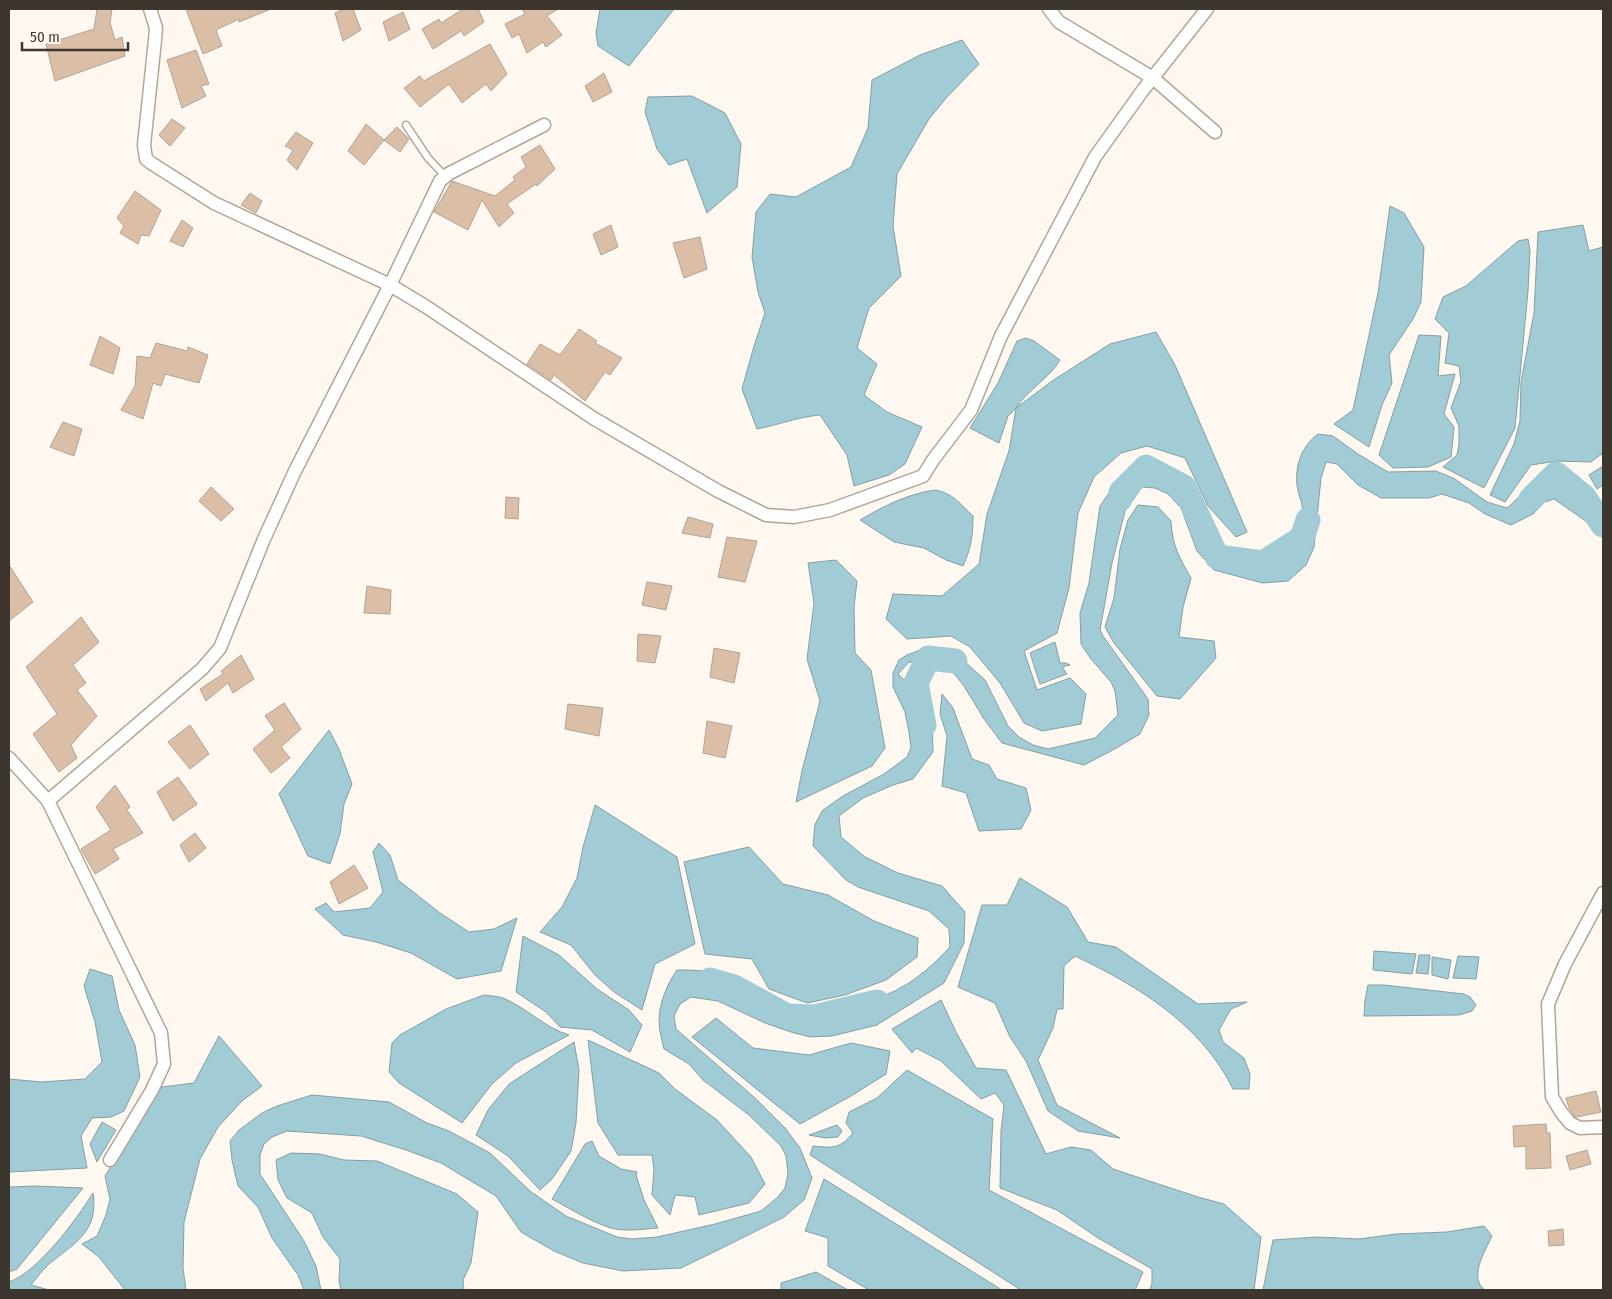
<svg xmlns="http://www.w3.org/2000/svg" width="1612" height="1299" viewBox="0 0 1612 1299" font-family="'Fira Sans Condensed',sans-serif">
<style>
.water{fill:#a1ccd5;stroke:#839fa3}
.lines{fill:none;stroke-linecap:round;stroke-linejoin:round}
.river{stroke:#a1ccd5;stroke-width:25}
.building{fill:#dbbea6;stroke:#b3a294}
.lane-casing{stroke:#b3a595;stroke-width:9}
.street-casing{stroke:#b3a595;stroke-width:15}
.lane{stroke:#fff;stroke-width:6}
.street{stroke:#fff;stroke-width:12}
</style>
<rect width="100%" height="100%" fill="#fef8f1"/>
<!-- water -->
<path class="water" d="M600,9H674L629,66L598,46L596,33Z
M962,40L979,64L947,97L929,119L897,174L893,226L901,276L869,308L857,348L877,364L864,395L887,412L922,427L905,464L889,475L854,486L847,455L820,415C798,417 778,425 757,429L742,389L754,346L765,313L758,292L752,257L756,212L770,194L796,197L851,167L868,128L872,80L920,55Z
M692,96L725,113L741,144L737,187L707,213L687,159L669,165L657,149L645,112L648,97Z
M1390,206L1404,213L1424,247L1421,302L1413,319L1389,355L1392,383L1382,405L1369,447L1334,424L1353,410L1378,293Z
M1583,225L1589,251L1603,247V453L1591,462L1557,461L1531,465L1505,502L1490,495L1514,444L1520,421L1521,382L1534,313L1538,232Z
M1528,239L1530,251L1528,291L1515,428L1484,488L1443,467L1457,455L1459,445V426L1451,408L1461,381L1459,366L1445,363L1449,333L1435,319L1443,297L1466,286L1518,241Z
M1156,332L1175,365L1247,532L1236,537L1208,506L1185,458L1147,446L1121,453L1094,477L1078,513L1069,588L1057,633L1024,651L1037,690L1070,678L1086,694L1081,724L1042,731L1024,723L1000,683L970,647L951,636L907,639L886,619L893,594L942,596L979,564L987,514L1009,451L1016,408L1008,416L999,443L970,428L998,383L1017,341L1026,338L1034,341L1060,360C1049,379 1027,390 1016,408L1055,379L1110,344Z
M1419,335L1441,336L1438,376L1455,374L1444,414L1454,427L1451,457L1428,467L1393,468L1379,455Z
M1318,434L1333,436L1358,454L1388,472L1436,471L1455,479L1487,502L1507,508C1518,499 1533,480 1547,476C1550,475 1555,476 1558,476C1590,477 1603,506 1603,533L1554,499L1545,502L1533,514L1511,525L1485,514L1469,503L1442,494L1429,498H1381L1358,485L1337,464L1326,462L1321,478L1314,547L1306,565L1288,581L1263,583L1214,570L1197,551L1181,508L1168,494L1155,488L1142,487L1125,511L1112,563L1100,630L1103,636L1148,699L1149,715L1140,734L1111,751L1084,765L1002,743L984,719L964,686L952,671L940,665L909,662L898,674L925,699L932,713L933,752L913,779L893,785L863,798L839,816L841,837L865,857L898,873L942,886L965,912L964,943L944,983L877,1025L832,1036L810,1037L791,1032L765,1023L718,1001L691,997L680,1004L674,1016L676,1029L755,1098L785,1128L800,1148L812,1178L804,1200L784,1217L724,1247L681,1268L623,1271L583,1263L554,1251L521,1232L496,1196L441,1163L406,1150L361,1136L287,1131L272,1137L264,1144L260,1155V1174L304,1241L316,1266L321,1290H304L298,1275L272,1238L258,1207L238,1186L232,1160L230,1141L239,1130L262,1113L277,1106L312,1095L389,1102L427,1123L449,1131L490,1153L530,1191L566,1216L617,1237L632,1239L657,1237L715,1224L761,1211L778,1197L785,1188L788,1173L786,1156L781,1146L749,1115L703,1080L689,1064L664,1049C662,1040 659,1030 659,1021C659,1004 667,984 677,970C694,970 718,970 733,981C738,985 742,993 747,998C753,1004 782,1021 790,1024C815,1032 842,1009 864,1001C877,997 889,995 900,988C918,979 936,962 950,947L949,929L929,911L858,887L846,880L813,846L815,824L823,810L843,796L884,774L907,757L911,748L909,732L905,712L893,687V673L899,660L907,655L925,648L953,651L985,680L1008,726L1019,737L1033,745L1048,749L1095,738L1118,715L1115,691L1111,682L1091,659L1081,644L1080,613L1089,583L1100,506L1116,483L1131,472C1147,476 1173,481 1183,495C1194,509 1197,529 1206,544C1223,570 1259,574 1286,562C1288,554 1289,544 1292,536C1295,529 1300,522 1302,515C1304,505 1298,495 1297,485C1295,464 1302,446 1318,434Z
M1603,466V485L1597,489L1589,475Z
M935,490C953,493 960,504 973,516C973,535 971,549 963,566L946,560L924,548L894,542L860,520C884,506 907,494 935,490Z
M1138,505L1158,507L1171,521C1172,545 1179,557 1191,578L1183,607L1179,637L1214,641L1216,658L1180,699L1157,696L1114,643L1105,627L1114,598L1120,549L1128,520Z
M836,560L857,581L854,607L855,653L871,670L885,748L872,766L796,802L802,771L820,701L807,659L814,603L808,563Z
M1055,642L1060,663H1066L1070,665L1062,667L1067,674L1040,684L1030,653Z
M942,694L953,708L972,759L989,765L997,779L1026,788L1031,810L1021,829L979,831L966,793L942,786L947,736L940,714Z
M329,730L339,749L352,784L344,804L340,834L330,864L308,856L279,794Z
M595,805L677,857L695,944L655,964L642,1010L614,992L595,975L571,945L540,932L562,907L577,878L583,847Z
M379,843L390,855L398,880L440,913L469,932L494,929L517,918L501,971L457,979L411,953L376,942L343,935L315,909L326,903L334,912L370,908L383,892L373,852Z
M749,847L783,884L828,895L874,921L918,938L917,957L886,980L845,995L807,1003L769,989L752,959L705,954L684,862Z
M1020,878L1067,907L1088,942L1116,947L1198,1004L1247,1002L1231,1009L1219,1030L1223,1042L1244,1058L1250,1074L1249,1089H1233C1201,1024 1138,986 1075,956L1064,966L1063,1009H1057L1053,1028L1038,1060L1057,1105L1120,1138L1078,1131L1048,1111L1026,1061L1010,1037L995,1003L958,987L982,905H1007Z
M523,936L559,955L597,989L629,1010L642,1025L630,1052L592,1030L560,1027L546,1012L516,992Z
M1374,951L1416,954L1412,974L1373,970Z
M1419,955H1430L1428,974L1416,973Z
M1458,956L1479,957L1476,979L1453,978Z
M1432,957L1451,960L1448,979L1432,975Z
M90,969L112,976L119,1010L135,1045L140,1077L124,1111L111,1117L92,1118L81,1136L87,1168L9,1172V1079L41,1082L85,1079L102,1062L95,1022L84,986Z
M1368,985H1384L1464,994L1470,997L1476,1005L1472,1011L1459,1015L1364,1016L1365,1000Z
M484,995C490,996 497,996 503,998C527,1008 545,1028 569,1035L516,1063L492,1084L462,1123L399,1083L389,1072L392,1043L400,1035L446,1009Z
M941,1000L956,1032L976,1068L1006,1070L1046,1154L1071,1147L1091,1150L1113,1169L1198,1197L1224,1204L1261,1237L1254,1290H1150L1152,1283V1269L1098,1238L1057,1210L1000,1188L1001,1131L1004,1105L995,1093L981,1099L941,1061L916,1048L912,1053L892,1029Z
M716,1018L753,1048L809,1055L851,1043L890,1051L886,1074L851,1096L800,1124L692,1037Z
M219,1036L262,1086L242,1101L218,1127L200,1159L184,1222L183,1268L186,1290H125L99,1257L82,1244L97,1236L106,1215L110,1199L105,1176L151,1102L162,1087L194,1083Z
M588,1040L659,1073L675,1089L717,1120L751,1157L765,1184L749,1203L699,1215L695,1197L675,1195L670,1215L652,1195L654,1169L652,1155H618L598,1123Z
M574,1042L579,1070L576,1123L571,1151L552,1179L540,1190L508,1156L476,1135L488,1110L509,1084Z
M907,1070L993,1119L989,1190L1143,1272L1135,1290H1021L810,1155L813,1146C833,1148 840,1149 853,1133L846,1123L849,1112L877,1098Z
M102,1122L116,1130L97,1162L90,1144Z
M837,1125L842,1131L838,1137L825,1138L809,1135Z
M592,1141L599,1156L621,1169L637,1172L636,1175L644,1200L658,1228C643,1229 626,1232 611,1228C591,1222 571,1209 552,1199L585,1144Z
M291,1153L320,1154L344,1160L377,1161L457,1194L478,1212L471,1263L463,1280L464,1290H341L339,1281L340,1259L323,1237L312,1213L287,1198L278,1180L276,1160Z
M824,1179L1002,1290H869L828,1266V1238L805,1231Z
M36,1186L83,1188L17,1269L9,1272V1187Z
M93,1193C99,1231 75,1243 49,1264C42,1270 37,1278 31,1285L49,1290H9V1282C39,1271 76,1220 93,1193Z
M1484,1226L1492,1236C1485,1251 1468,1278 1485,1290H1263L1273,1240L1317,1237L1359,1239L1396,1234L1447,1232Z
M816,1272L848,1290H781V1283Z"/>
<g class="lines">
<!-- river -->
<path class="river" d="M1120,499L1121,492L1146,467L1184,487L1217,557L1263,563L1302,538L1308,520
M1531,499L1556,474L1584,497L1603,525
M924,725L916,683L928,658L955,661
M710,980L734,987L787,1016L815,1017L877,1002"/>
</g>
<!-- building -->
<path class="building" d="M97,9H112L110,23L115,40L122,37L125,56L55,81L46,44L94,29Z
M186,9H271L239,22V19L216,30L222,46L203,54Z
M344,9H353L361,30L343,41L335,13Z
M463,9H478L484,22L464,36L461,31L433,49L422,29L439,19L441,23Z
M522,9H558L547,16L562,35L546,47L543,42L527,53L519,34L512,38L505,24L525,14Z
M403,12L410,29L389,41L383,22Z
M490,44L507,74L491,91L486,84L462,103L449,84L420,107L404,88L420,76L424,81L429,78Z
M196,50L209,84L201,86L206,96L182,108L167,60Z
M604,73L612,92L593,102L585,86Z
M172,119L185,128L170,146L159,135Z
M366,124L384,140L364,165L348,151Z
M397,127L409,139L400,152L384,140Z
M296,132L313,143L297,170L287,160L293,150L285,146Z
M540,145L555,169L537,186L536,184L507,204L514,213L499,227L482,200L468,230L434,212L452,181L495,196L515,180L513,177L526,167L521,157Z
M135,191L161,210L149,236L141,235L138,244L120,233L124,226L117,218Z
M250,193L262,201L256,213L241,205Z
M182,220L193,228L183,247L170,241Z
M611,225L618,247L601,255L593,234Z
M700,237L707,269L684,278L673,243Z
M579,329L597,341L595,343L622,358L610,375L605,372L585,401L554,375L551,380L527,364L540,344L560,355Z
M100,336L120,348L113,374L90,365Z
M156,343L187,351L188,347L208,355L199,383L165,374L161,386L153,383L143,419L121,410L135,386L137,356L150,358Z
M63,422L82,429L74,456L50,447Z
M211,487L234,509L221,521L199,501Z
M506,497L519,498L518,519L505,518Z
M688,517L713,524L710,538L682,533Z
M727,537L757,541L745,582L718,577Z
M9,565L33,602L9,621Z
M647,582L672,586L666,610L642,605Z
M367,586L391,590L390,614L364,613Z
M81,617L99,642L73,665L86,683L77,690L97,716L71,745L77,758L59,772L33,734L57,714L26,667Z
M638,634L661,636L655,663L637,661Z
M714,648L740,653L734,683L710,677Z
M241,655L254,679L233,693L228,683L206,701L200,689L223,674L221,671Z
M284,703L301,729L281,747L290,758L271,773L253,749L275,730L265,716Z
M568,704L603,708L599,736L565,729Z
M707,721L732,726L725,758L703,753Z
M190,725L209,754L190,769L168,742Z
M178,777L197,804L173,821L157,792Z
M115,785L130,807L127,810L143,833L113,849L119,859L95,874L81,849L111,830L96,807Z
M195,833L206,848L189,862L180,845Z
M354,865L368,888L339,904L330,882Z
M1596,1091L1601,1112L1577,1117H1575L1569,1108L1566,1098Z
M1546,1124L1547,1133H1550L1551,1168L1526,1169V1146L1514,1147L1513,1126Z
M1587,1150L1591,1164L1570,1170L1566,1156Z
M1563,1229L1564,1245L1549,1246L1548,1231Z"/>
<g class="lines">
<defs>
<path id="lane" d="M406,125L428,158L445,176"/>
<path id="street" d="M150,9L156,28L155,40L144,145L146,159L151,163L214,203L390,285L425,306L593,418L718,491L766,515L794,517L830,510L923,476L933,460L971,410L1001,336L1095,157L1143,90L1207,9
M1049,9L1059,22L1153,78L1215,132
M9,758L48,801L161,1033L164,1064L152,1090L110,1160
M48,801L202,669L220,648L264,539L295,471L390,285L440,181L448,174L544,125
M1603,893L1565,964L1548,1004L1552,1097L1561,1112L1570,1123L1580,1128L1603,1127"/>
</defs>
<!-- lane casing -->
<use href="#lane" class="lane-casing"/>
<!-- street casing -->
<use href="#street" class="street-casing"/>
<!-- lane -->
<use href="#lane" class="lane"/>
<!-- street -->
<use href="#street" class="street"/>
</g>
<!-- border -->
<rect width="1612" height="1299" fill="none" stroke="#3c362f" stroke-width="20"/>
<!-- scale -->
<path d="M22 42v8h106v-8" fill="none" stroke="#3c362f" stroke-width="2.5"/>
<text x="30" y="42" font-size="15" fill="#3c362f" stroke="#fef8f1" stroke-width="4" paint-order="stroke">50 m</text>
</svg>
